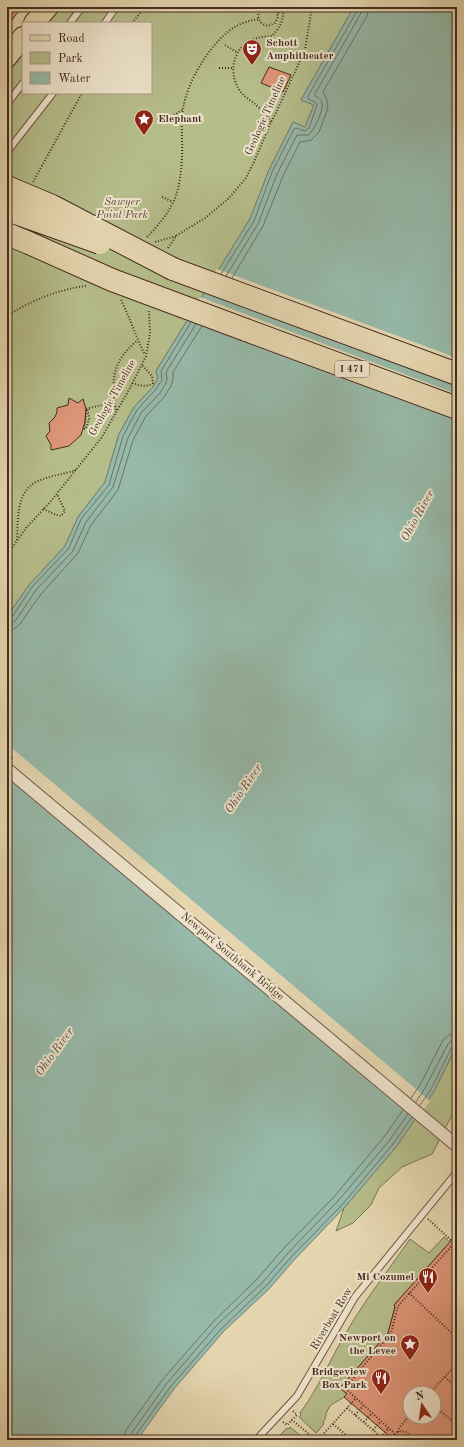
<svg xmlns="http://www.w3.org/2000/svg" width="464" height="1447" viewBox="0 0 464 1447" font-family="'Old Standard TT',serif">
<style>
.green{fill:#b5bd8b;stroke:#7c7456}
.water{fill:#96b9a9;stroke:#758173}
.pier{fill:#e5d6b0}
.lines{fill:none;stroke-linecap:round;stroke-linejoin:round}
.shore{stroke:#6d7266;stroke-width:1}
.building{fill:#dd9577;stroke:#442c22;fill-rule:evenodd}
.lane-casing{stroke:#6c5646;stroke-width:8}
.street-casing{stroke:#6c5646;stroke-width:14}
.primary-casing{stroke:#442c22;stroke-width:22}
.highway-casing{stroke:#442c22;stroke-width:24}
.path{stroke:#442c22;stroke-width:2;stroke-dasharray:1 2;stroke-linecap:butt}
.lane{stroke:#eee4cc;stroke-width:6}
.street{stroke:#eee4cc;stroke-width:12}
.primary{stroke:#e5d6b0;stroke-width:20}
.highway{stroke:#e5d6b0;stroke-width:22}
.highway-bridge-casing{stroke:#442c22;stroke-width:24;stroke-linecap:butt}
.highway-bridge{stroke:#e5d6b0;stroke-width:22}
.labels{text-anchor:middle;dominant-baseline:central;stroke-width:4;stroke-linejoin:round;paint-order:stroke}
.shield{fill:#eee4cc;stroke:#776355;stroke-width:1}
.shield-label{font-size:10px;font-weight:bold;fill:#442c22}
.poi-label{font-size:11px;font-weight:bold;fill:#442c22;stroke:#eee4cc;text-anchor:end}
.street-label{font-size:11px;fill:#442c22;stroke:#eee4cc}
.park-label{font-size:11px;font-style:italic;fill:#5b4937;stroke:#eee4cc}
.water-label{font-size:12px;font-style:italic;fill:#54483d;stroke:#eee4cc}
</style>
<rect width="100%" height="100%" fill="#e5d6b0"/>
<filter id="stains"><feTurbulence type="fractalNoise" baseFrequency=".005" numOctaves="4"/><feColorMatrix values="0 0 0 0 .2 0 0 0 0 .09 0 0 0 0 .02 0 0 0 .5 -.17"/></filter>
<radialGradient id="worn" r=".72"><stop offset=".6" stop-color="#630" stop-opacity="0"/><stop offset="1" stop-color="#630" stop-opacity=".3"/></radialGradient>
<!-- green -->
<path class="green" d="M61,7H354L301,100L314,105L305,127L293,122L269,170L250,219L156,371L158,378L153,387L134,407L119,434L105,482L78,517L65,546L29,585L9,614L7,615V75L23,54V93H151V23H47Z
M457,1045V1108L451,1117L432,1154L402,1167L379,1188L371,1205L353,1223L336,1231L344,1208L396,1147L433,1093Z
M444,1237L450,1242L394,1305L395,1307L388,1333L340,1388L347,1394C341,1401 332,1402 329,1408C325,1413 327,1418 323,1422L324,1424L316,1433L299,1417L301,1415L300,1413C320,1386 332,1355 350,1326C368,1296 390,1268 410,1239L429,1253Z
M290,1427L306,1440H275L287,1428L288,1429Z"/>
<!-- water -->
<path class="water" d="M354,7H457V1045L433,1093L396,1147L344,1208L295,1259L269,1289L224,1331L174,1389L137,1440H7V615L9,614L29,585L65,546L78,517L105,482L119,434L134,407L153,387L158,378L156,371L250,219L269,170L293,122L305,127L314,105L301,100Z"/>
<!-- pier -->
<path class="pier" d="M217,269L457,358V385L204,290Z
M200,297L457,394V421L185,320Z
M7,744L430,1101L416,1121L180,922L7,778Z"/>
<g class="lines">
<!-- shore -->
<path class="shore" d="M221,274L254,221L272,172L294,129L296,128L305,131L309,128L317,105L315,102L308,99V96L357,11L358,7
M226,276L258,224L277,174L297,135H308C314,132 324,109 322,103C321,99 318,97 315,96V94L361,13L363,7
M232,278L263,226L283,176L300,142L311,140L319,132L328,108L327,100L323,92L367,16L369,7
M7,619L12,617L32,587L69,548L81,519L109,485L123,436L137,410L156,389L162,380L161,371L191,322
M7,624L11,623L16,620L36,590L73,551L86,522L113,487L128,438L141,413L160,393L166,383L167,378L166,372L196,324
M7,630L14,629L20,624L41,594L78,553L91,525L118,490L133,440L146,416L164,397L171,386L173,380V372L202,326
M411,1098L420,1085L443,1040L449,1035L457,1033
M416,1102L425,1088L448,1044L452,1040L457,1039
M420,1105L430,1091L452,1047L457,1044
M123,1440L126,1430L163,1379L213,1322L258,1278L284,1248L333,1198L384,1137L403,1110
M129,1440L131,1434L167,1383L217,1325L262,1283L289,1252L337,1202L389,1141L408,1114
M134,1440L135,1436L171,1386L221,1329L266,1286L292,1256L341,1206L393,1144L412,1117"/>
</g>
<!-- building -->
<path class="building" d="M7,7H22L7,26Z
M269,67L291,75L283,92L261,83Z
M69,398L78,403L83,399L86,409L85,422L81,435L69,446L51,450V445L46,436L50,431L49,423L55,417L57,412V408L68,405Z
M457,1234V1440H387L388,1435L344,1397L347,1394L340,1388L388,1333L395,1307L394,1305ZM410,1393H434V1417H410Z"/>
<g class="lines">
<defs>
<path id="lane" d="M70,23L82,7
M105,23L116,7
M7,104L23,83
M7,152L53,93
M256,1440L297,1396L355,1297L457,1172"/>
<path id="street" d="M7,769L457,1146"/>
<path id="primary" d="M34,23L48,7
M7,57L23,37"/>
<path id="highway" d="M173,269L457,374
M246,330L457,408"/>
</defs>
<!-- lane casing -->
<use href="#lane" class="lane-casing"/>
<!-- street casing -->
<use href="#street" class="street-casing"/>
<!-- primary casing -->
<use href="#primary" class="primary-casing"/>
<!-- highway casing -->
<use href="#highway" class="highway-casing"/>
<!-- path -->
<path class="path" d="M264,7L259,12C257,19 260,24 268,26L275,23L278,17L276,10L272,7
M278,13L289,7
M132,23L145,7
M225,45L237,52
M219,68H233
M169,119L183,109
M271,122C266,116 262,110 256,105C251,100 245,98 240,91C227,72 233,45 257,38C261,36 267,37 272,36C279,28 284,21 283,10
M33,182L82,93
M162,197L173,202
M147,237C160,224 173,208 178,189C181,174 183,156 182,140C182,130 181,120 183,110C186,82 213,38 238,25C245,22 252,20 259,19
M155,242L176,236
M168,248L177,235L205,218L229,198L246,178L254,162L271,122L275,115L305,50L312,7
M121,300C130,318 136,337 145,355
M7,316C30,301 59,289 86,286
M132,383C139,385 147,388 153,383L152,376L142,365
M86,409L114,402
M116,410C110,381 113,360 137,341
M84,429H86L89,419L88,408
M84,429L87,408
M43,509L54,514L61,516L65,511L57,494
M17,540C18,521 16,495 34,483C44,477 64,474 76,470
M7,555L26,528L51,501L102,437L130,388L146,356L150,333L149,311
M7,754L13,759
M428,1219L454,1243
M409,1293L457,1338
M445,1377L457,1388
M430,1393L457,1363
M434,1406L457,1425
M347,1408L381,1437L378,1440
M293,1411L297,1415L292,1420L316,1440
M355,1415L364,1405
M283,1422L287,1425L292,1420
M364,1422L372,1413
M333,1424L352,1440
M373,1430L381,1421
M398,1432L399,1428L410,1415
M395,1434L345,1388L391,1333L398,1306L457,1240
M381,1437L389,1428
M318,1440L356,1398
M392,1440C394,1432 401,1429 408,1433L412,1440"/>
<!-- lane -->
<use href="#lane" class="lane"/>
<!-- street -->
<use href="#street" class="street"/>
<!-- primary -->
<use href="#primary" class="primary"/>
<!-- highway -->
<use href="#highway" class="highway"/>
<defs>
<path id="highway-bridge" d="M7,187L52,206L173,269
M7,210L100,243
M7,234L29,243L112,280L246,330"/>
</defs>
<!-- highway-bridge casing -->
<use href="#highway-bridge" class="highway-bridge-casing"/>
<!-- highway-bridge -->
<use href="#highway-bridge" class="highway-bridge"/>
</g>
<!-- icons -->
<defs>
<symbol id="theatre-pin" viewBox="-11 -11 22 30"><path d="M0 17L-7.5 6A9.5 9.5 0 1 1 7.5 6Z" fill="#8f2418" stroke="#eee4cc"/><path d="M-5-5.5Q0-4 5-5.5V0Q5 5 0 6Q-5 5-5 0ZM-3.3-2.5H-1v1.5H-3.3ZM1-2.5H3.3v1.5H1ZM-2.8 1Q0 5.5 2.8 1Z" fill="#fff"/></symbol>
<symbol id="sight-pin" viewBox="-11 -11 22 30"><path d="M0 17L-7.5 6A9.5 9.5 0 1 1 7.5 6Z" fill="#8f2418" stroke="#eee4cc"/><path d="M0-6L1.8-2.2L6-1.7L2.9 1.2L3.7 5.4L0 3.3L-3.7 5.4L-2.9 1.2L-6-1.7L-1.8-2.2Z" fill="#fff"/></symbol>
<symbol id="restaurant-pin" viewBox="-11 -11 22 30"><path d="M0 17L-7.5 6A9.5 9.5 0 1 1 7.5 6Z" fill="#8f2418" stroke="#eee4cc"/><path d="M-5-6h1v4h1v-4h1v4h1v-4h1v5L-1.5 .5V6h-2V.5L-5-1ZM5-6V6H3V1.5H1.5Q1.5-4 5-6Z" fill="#fff"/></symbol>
</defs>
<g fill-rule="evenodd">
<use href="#theatre-pin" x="241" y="38" width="22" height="30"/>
<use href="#sight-pin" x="133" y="108" width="22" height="30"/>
<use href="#restaurant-pin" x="417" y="1266" width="22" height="30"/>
<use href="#sight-pin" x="399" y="1333" width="22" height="30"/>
<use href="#restaurant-pin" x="370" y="1367" width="22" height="30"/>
</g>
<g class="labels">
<!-- shield labels -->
<rect class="shield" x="335" y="361" width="34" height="16" rx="3"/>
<g class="shield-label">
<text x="352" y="369">I 471</text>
</g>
<!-- poi labels -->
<g class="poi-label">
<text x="266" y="43" text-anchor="start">Schott<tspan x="266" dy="13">Amphitheater</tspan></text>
<text x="158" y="119" text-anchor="start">Elephant</text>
<text x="414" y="1277">Mi Cozumel</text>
<text x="396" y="1338">Newport on<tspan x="396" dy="13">the Levee</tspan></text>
<text x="367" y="1372">Bridgeview<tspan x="367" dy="13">Box Park</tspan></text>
</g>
<!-- street labels -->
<g class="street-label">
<text transform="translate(266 116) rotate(-66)">Geologic Timeline</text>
<text transform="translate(113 398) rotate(-61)">Geologic Timeline</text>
<text transform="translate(232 957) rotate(40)">Newport Southbank Bridge</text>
<text transform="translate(332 1319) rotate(-59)">Riverboat Row</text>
</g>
<!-- park labels -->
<g class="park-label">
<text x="122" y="202">Sawyer<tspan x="122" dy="13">Point Park</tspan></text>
</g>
<!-- water labels -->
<g class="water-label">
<text transform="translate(418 516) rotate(-61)">Ohio River</text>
<text transform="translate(244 789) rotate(-56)">Ohio River</text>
<text transform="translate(55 1052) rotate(-54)">Ohio River</text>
</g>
</g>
<!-- margin -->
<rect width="464" height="1447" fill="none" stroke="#e5d6b0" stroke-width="24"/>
<rect x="8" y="8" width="448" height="1431" fill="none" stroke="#442c22" stroke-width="2"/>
<rect x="12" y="12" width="440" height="1423" fill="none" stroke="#442c22"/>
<!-- legend -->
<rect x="22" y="22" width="130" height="72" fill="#eee4cc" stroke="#aa9a88"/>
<rect x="30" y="35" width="20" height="6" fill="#e5d6b0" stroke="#aa9a88"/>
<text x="58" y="42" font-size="12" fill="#442c22">Road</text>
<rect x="30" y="52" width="20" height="12" fill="#b5bd8b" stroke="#aa9a88"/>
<text x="58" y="62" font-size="12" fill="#442c22">Park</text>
<rect x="30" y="72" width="20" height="12" fill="#96b9a9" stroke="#aa9a88"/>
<text x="58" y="82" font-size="12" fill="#442c22">Water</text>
<!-- north arrow -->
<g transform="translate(422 1405) rotate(347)"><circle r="19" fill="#eee4cc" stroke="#aa9a88"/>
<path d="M0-3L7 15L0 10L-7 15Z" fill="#8f2418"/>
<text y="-6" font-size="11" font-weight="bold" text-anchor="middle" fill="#442c22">N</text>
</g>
<rect width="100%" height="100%" filter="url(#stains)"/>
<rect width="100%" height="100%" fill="url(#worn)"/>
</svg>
